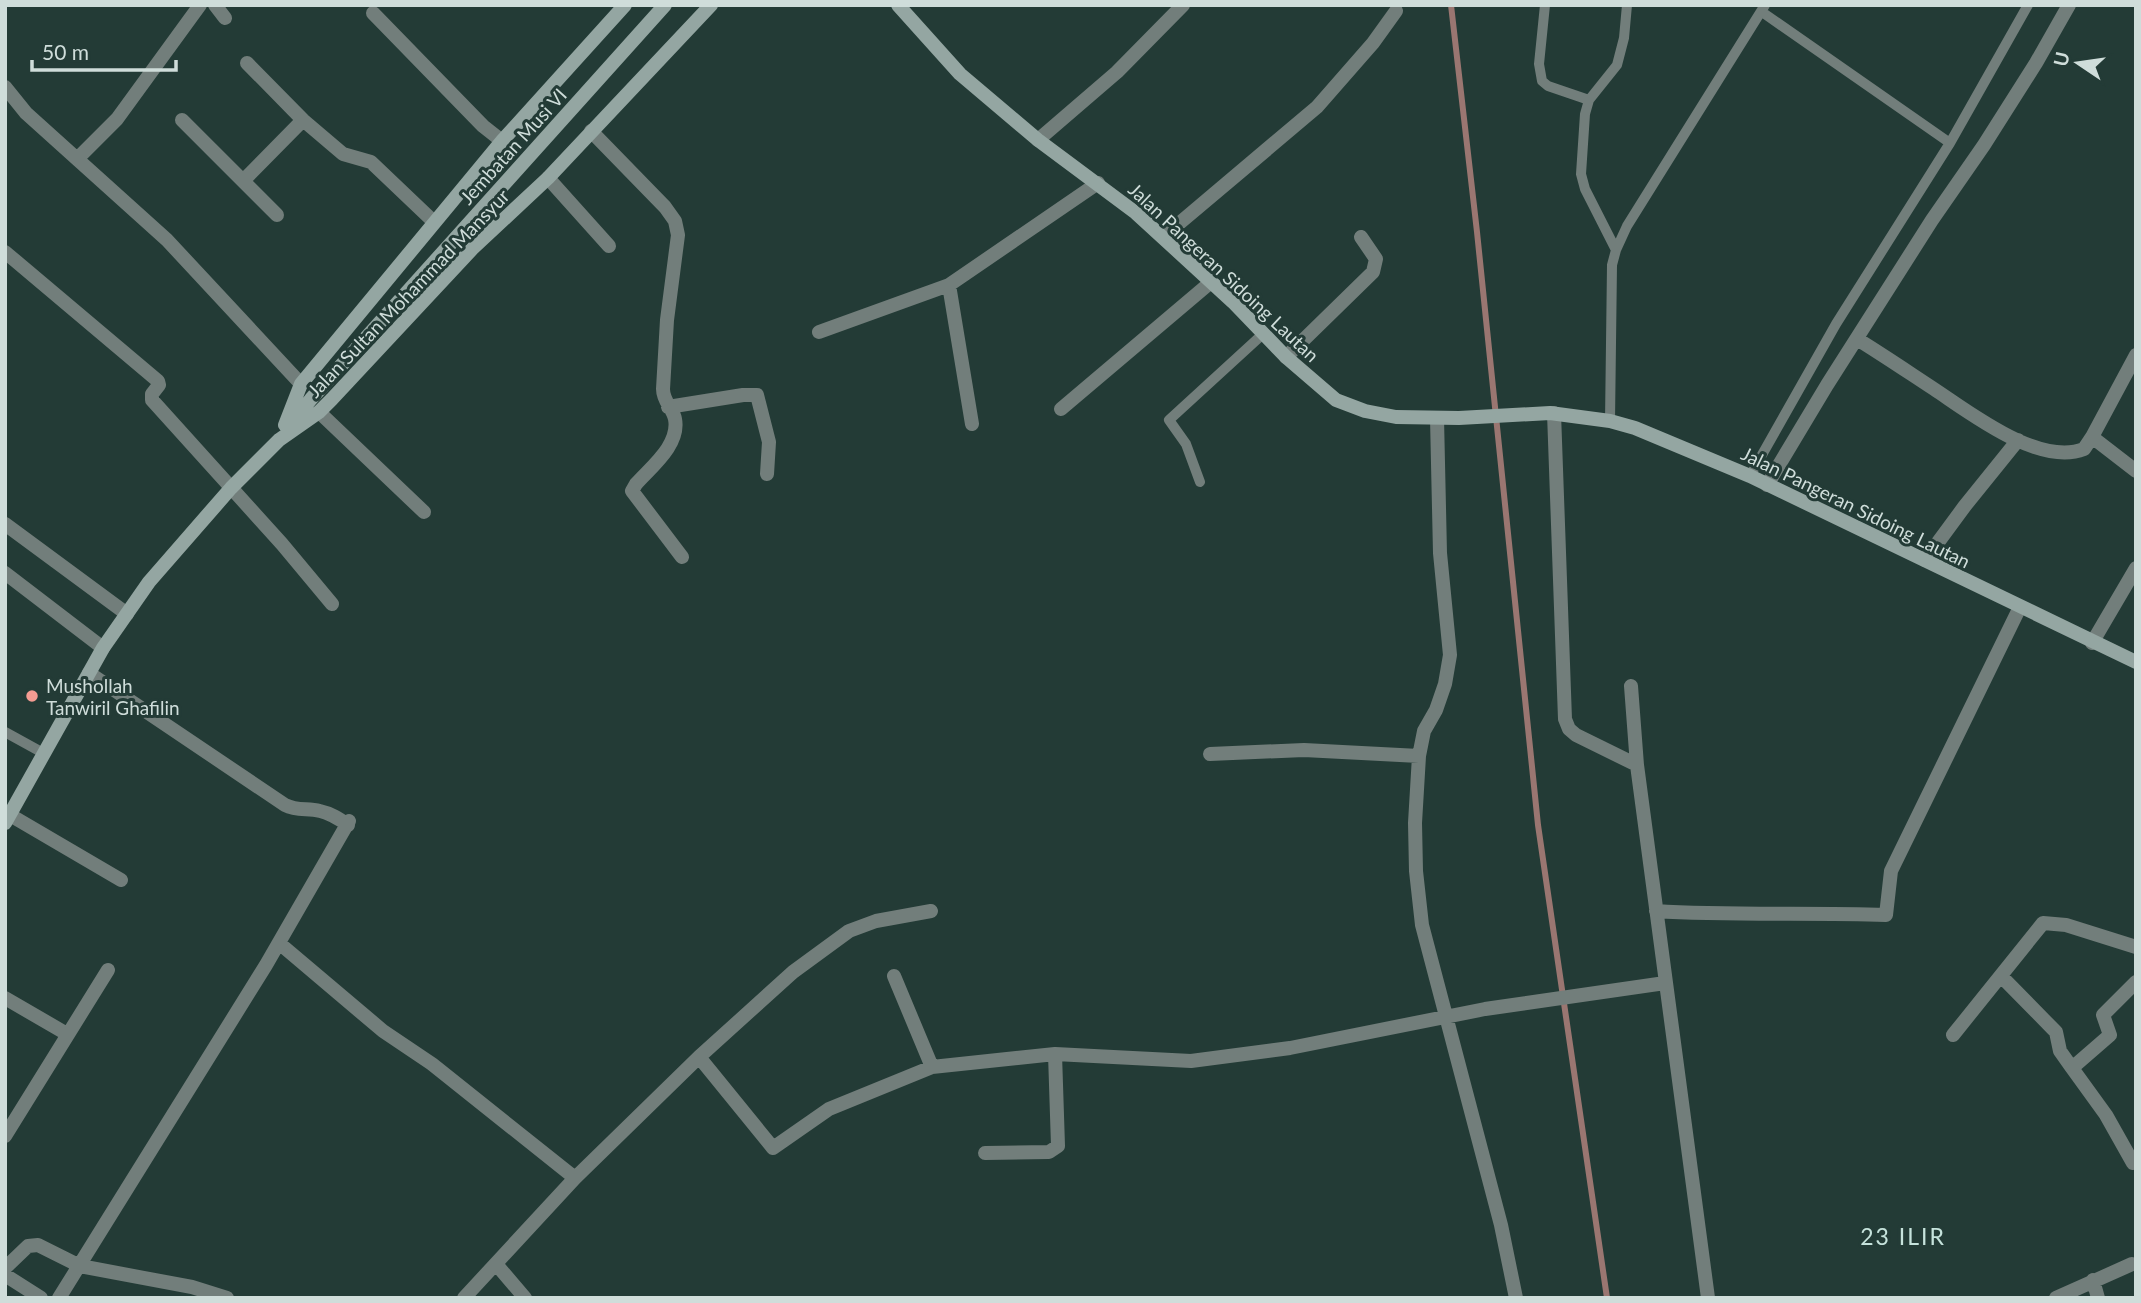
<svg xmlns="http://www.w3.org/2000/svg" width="2141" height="1303" viewBox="0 0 2141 1303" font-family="Lato,sans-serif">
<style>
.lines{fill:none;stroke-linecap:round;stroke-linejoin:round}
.stream{stroke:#9a7671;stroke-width:6}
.lane{stroke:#727e7b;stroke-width:10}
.street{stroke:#727e7b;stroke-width:14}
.secondary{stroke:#94a6a2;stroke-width:14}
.poi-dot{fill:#f59c92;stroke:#233b36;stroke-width:2.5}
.labels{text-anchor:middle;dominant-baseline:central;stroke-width:6;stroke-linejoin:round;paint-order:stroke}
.street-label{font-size:19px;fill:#cfddda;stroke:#233b36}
.poi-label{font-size:19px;fill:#cfddda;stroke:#233b36;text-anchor:start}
.quarter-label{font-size:23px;letter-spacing:2px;fill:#c6e3dc;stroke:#233b36}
</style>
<rect width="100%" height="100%" fill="#233b36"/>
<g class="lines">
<!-- stream -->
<path class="stream" d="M1451,5L1477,232L1538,825L1607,1298"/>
<!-- lane -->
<path class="lane" d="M1545,5L1539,64L1542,81L1548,86L1589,100
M1762,12L1950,143
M1616,250L1585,189L1581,174L1585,114L1589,100L1617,65L1624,38L1627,5
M1610,421L1612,265L1616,250L1627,226L1765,5
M1750,476L1836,324L1950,143L2028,5
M1200,482L1186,444L1169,420L1264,333
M5,732L45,754"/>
<!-- street -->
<path class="street" d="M215,5L225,18
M373,13L483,126L502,141
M247,63L303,120L343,154L371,162L434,222
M5,87L26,113L167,240L301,384
M182,120L277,215
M591,131L665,207L675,221L678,235L667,320L663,389C663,402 673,408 675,419C680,445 651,467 636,484L632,491L682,557
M1038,140L1117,72L1183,5
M77,159L117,119L200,5
M548,178L609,246
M243,181L303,120
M1163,237L1317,107L1373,43L1396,11
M5,252L158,381L159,385L152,394V400L282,544L332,604
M949,285L972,424
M819,332L949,285L1098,183
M1857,339C1883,355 1908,372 1934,389C1969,412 2039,467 2084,449L2092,437
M2136,355L2092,437L2136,471
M1286,357L1373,272L1376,259L1361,237
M668,407L743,395H757L769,442L767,474
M1061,409L1211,282
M319,412L424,512
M1554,413L1565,719L1569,729L1576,735L1637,765L1708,1298
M1767,485L1827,385L1932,220L1984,145L2036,63L2069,5
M5,524L127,614
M1925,560L1964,507L2018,440
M5,573L103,648
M2092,643L2136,568
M89,673L285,805C297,811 307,808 320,811C330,813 339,819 348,825
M1631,686L1637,765
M1210,754L1304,750L1419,756L1424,731L1436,710L1445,684L1450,655L1440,553L1437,418
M1419,756L1415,823L1416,871L1422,925L1501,1225L1516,1298
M10,815L121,880
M1656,911C1732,916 1809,912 1886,915L1891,871L2020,607
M279,943L383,1031L432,1064L575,1178
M894,976L932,1067
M2001,976L2056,1032L2060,1051L2072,1068
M5,998L67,1034
M1953,1035L2043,923L2066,925L2136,947
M699,1057L773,1148L829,1109L932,1067L1055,1054L1191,1061L1290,1048L1485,1009L1665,983
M5,1136L108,970
M985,1153L1049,1152L1058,1146L1055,1054
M2133,1163L2106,1115L2072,1068L2110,1035L2103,1015L2136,982
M496,1264L525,1298
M5,1268L28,1246L38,1245L80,1266L192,1287L227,1298
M5,1275L41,1298
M2093,1280L2098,1298
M59,1298L266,965L349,821
M464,1298L575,1178L699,1057L793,972L849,931L876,921L931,911
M2056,1298L2132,1264"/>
<!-- secondary -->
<path class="secondary" d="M898,5L960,74L1038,140L1136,213L1233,302L1286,357L1336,400L1365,411L1396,417L1459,418L1550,413L1610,421L1635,428L1750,476L2136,662
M285,425L301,384L502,141L625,5
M289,427L311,399L665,5
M5,823L103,648L149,582L231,488L279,440L319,412L332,399L472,249L548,178L711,5"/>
</g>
<!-- markers -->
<circle class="poi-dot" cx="32" cy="696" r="7"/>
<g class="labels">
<!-- street labels -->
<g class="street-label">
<text transform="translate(513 146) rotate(-48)">Jembatan Musi VI</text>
<text transform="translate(1224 272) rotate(43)">Jalan Pangeran Sidoing Lautan</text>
<text transform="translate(408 293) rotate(-46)">Jalan Sultan Mohammad Mansyur</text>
<text transform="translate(1856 507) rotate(26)">Jalan Pangeran Sidoing Lautan</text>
</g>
<!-- poi labels -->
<g class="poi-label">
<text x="46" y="685">Mushollah<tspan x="46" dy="22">Tanwiril Ghafilin</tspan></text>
</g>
<!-- quarter labels -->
<g class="quarter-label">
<text x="1903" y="1236">23 ILIR</text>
</g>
</g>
<!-- border -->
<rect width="2141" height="1303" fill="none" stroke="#cfddda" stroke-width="14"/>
<!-- north arrow -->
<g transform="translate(2078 63) rotate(283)" stroke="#233b36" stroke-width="5" paint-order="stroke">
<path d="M0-5L12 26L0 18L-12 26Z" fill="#cfddda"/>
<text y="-10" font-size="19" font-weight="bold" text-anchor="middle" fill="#cfddda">U</text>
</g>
<!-- scale -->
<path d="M32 60v10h144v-10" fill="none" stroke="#cfddda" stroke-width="3.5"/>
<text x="42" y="60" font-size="21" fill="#cfddda" stroke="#233b36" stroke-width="5" paint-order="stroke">50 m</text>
</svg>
